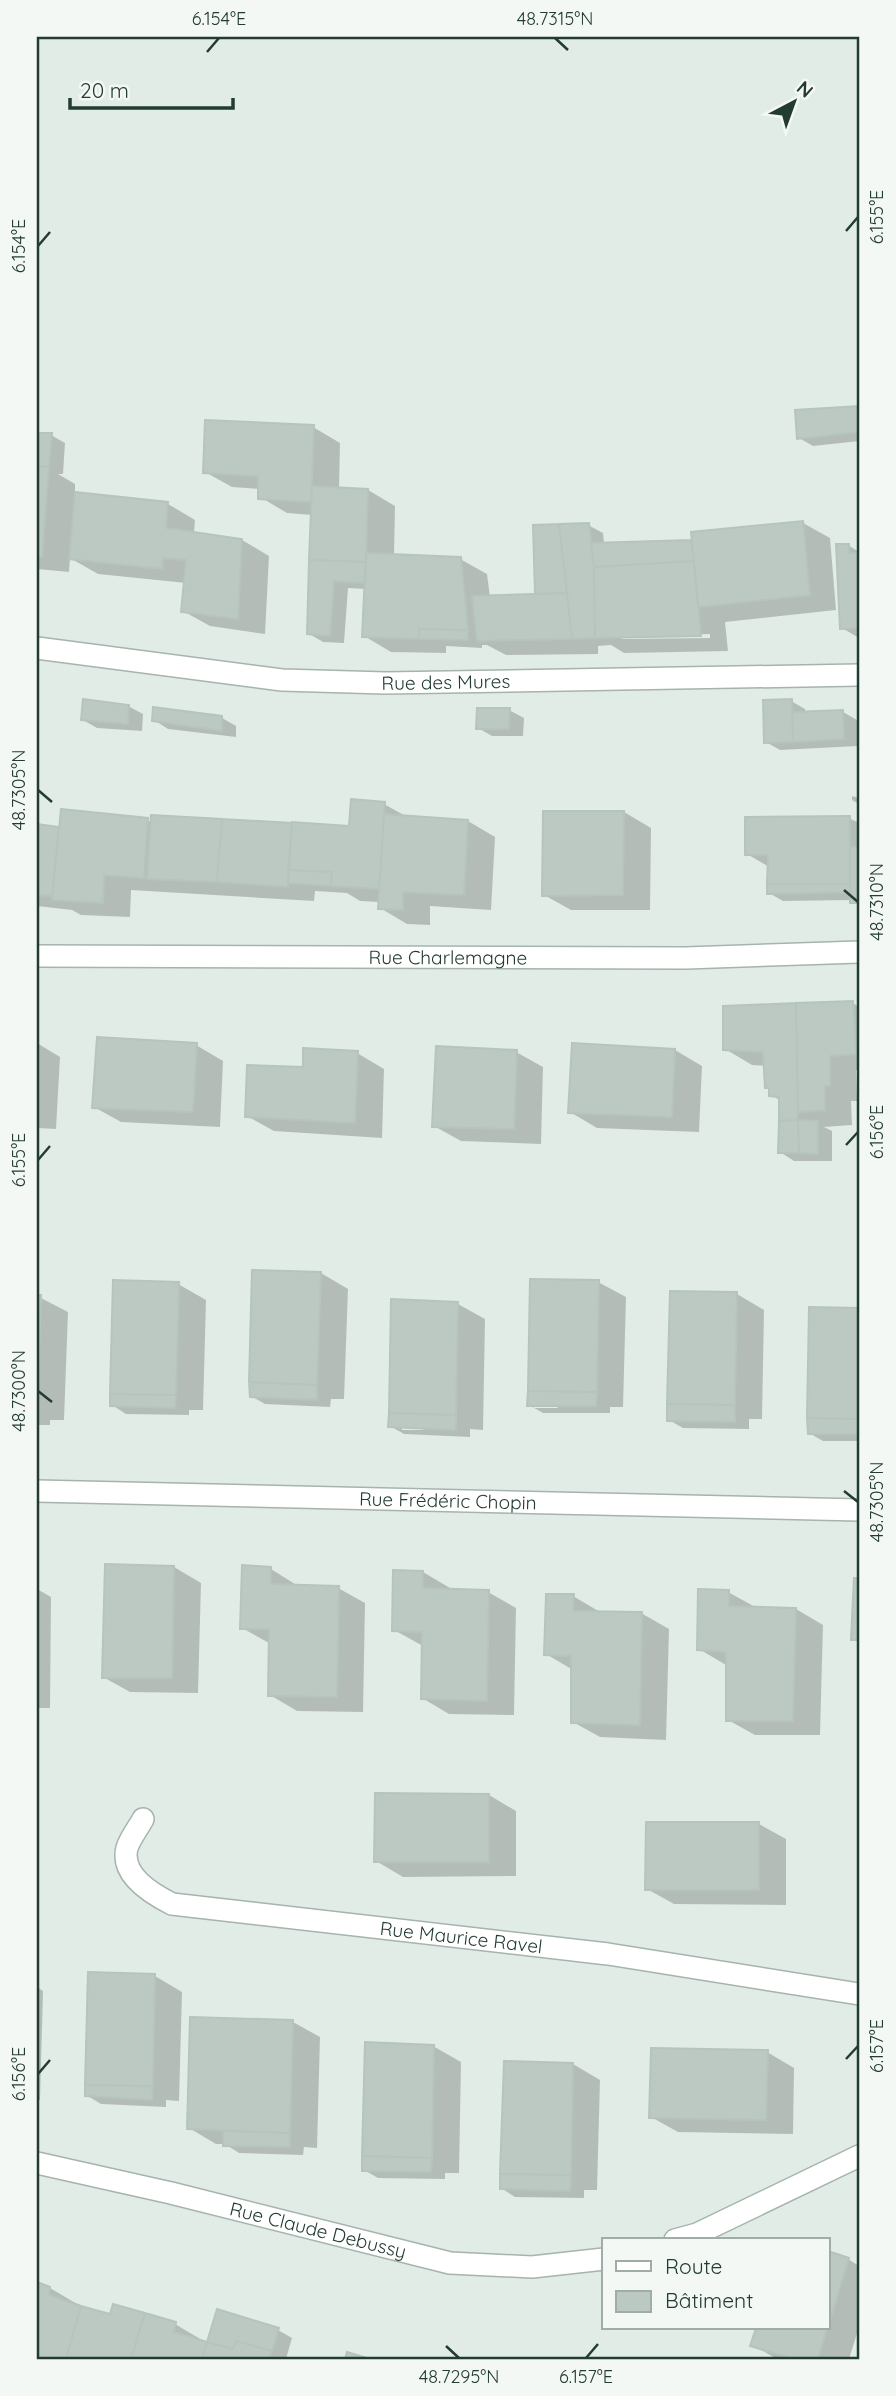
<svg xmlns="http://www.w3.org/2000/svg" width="896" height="2396" viewBox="0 0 896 2396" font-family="Quicksand,sans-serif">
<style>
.shadow{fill:#0003;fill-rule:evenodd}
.building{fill:#bbc9c2;stroke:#b5c5bc;stroke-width:2}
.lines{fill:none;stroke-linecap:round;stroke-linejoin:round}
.minor-casing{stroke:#a5b4ac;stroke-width:24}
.minor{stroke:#fff;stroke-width:21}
.ticks{fill:none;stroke:#233c32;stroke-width:2.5}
.labels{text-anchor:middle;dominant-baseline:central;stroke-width:7;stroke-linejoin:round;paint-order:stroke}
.street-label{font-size:19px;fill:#233c32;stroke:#f3f8f5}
.neatline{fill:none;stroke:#233c32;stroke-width:2.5}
.ticks-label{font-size:18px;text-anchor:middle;fill:#233c32}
</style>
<rect width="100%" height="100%" fill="#e2ece6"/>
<!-- shadow -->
<path class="shadow" d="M859,408V441L813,446L799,438L797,412Z
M313,427L340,443L339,489L368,490L395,506L394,556L460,559L487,574L490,597L542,596L537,593L588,525L603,533L604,544L694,543L803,523L830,538L836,610L725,622L728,651L624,653L611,645L598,646V654L506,655L487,645H482V648L446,646V653L391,652L364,636L366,589L348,588L344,643L323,642L308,633L312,515L287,513L260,497V489L232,487L205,472ZM710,634V638L622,639V636Z
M37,435H51L65,443L63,474H58L75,484V494L168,504L195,520L194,533L242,540L269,556L265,634L210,626L183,611L186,583L98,574L70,558L69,572L37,569Z
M848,545L859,552V638L842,628Z
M791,701L805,709V713L843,712L857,720L858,746L780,750L766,742Z
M128,706L143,714L142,731L97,728L83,720Z
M509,710L524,718L523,736H492L478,728Z
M222,718L236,726V737L168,729L154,720Z
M852,796L859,798V804L852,800Z
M384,804L409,818L468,821L495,837L491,910L430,906V925L407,924L380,908V902L360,901L347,893L315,891L314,901L131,890L130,917L81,915L72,910L37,906V826L61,829L147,820L152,823L351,828Z
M624,812L651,828L650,910H571L544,895Z
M849,818L859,823V906L852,900L783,901L769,893V867L747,854Z
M853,1003L859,1007V1070H856L857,1101H851L852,1125L824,1127L832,1131V1161H794L780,1152L781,1101L771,1095V1089L767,1087L766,1066L752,1065L725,1049V1008Z
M37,1043L60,1057L56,1129L37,1128Z
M196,1045L223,1061L220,1127L121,1122L94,1107Z
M675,1050L702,1066L699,1132L597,1128L570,1112Z
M516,1052L543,1067L541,1144L461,1141L434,1126Z
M357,1053L384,1069L382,1138L274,1131L247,1116L305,1069Z
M321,1273L348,1289L344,1399H331L330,1407L265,1404L251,1396Z
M598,1282L626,1297L623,1407H610V1413H543L529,1405ZM555,1404L558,1408H534V1405Z
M178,1284L206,1300L203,1410H189V1415L126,1414L112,1405Z
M672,1293L737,1294L764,1310L762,1419H749V1429L683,1428L669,1420Z
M37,1296L68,1312L64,1420H50V1425H37Z
M458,1304L485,1319L483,1430L470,1429V1437L404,1434L390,1426ZM402,1426L424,1427L423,1430H402Z
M811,1309H859V1441H823L809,1433Z
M174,1567L201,1583L198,1693L130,1692L103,1677Z
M271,1569L298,1586L338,1588L365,1603L363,1712L297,1711L270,1695L269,1643L242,1628Z
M423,1572L450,1588V1591L488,1592L516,1608L514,1715L449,1714L422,1698L423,1646L394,1630Z
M37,1589L51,1597L50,1708H37Z
M728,1592L757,1608L796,1609L823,1625L820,1735H755L728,1720L726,1665L699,1649Z
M573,1596L600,1612L641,1613L669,1629L666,1740L600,1737L573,1722V1670L546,1654Z
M489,1795L516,1811V1876L403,1877L376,1861Z
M759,1824L786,1839V1905L674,1904L647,1889Z
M155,1976L182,1992L179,2101L166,2100V2107L101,2104L86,2095Z
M37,1987L43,1991L40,2100H37Z
M192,2019L293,2022L320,2037L317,2148L304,2147L303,2155L239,2153L225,2144H216L189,2128Z
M433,2046L461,2062L459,2173H445V2179L378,2178L364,2170Z
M767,2052L794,2068L793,2134L678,2132L651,2117Z
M573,2064L600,2080L597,2190H584V2198L515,2197L501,2188Z
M828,2253L848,2259L859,2266V2327L849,2359H777L752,2345L757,2328H828Z
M37,2284L50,2288L77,2304V2306L112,2316L175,2324L202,2340V2342L215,2346L278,2330L292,2338L286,2359H37Z"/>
<!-- building -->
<path class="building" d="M859,406V432L797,439L795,410Z
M205,420L314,425L311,502L258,499V476L203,473Z
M37,433H52L49,467L37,466Z
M37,466L49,467L42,557H37Z
M312,486L368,489L366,562L309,560Z
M75,492L168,502L166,528L242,539L238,619L181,612L186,560L163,558L162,569L69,559Z
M803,521L810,595L698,607L691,532Z
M589,523L594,567L595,638L572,639L559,524Z
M559,524L567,593L535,594L533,525Z
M691,540L694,561L594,567L591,543Z
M836,544H849V553H859V628L840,629Z
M366,553L461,557L468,630L419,629V639L362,637Z
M309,560L366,562L365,583L334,581L330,636L307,634Z
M694,561L701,636L595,638L594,567Z
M567,593L572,639L477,641L472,596Z
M419,629L468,630V640L419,639Z
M83,699L129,705L128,724L81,720Z
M792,699L793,742L764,743L763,700Z
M153,707L222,716V731L152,721Z
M477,708H510L509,729H476Z
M843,710L844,739L793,742L792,712Z
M351,799L385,802L379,889L331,886L332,872L288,870L292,822L349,826Z
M61,809L148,818L144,878L104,875L103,903L52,900Z
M543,811H624L623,895L542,896Z
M384,814L468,820L464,895L403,892V910L378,909Z
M151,815L222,819L217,882L147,879Z
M850,816V884H767L768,855H745V817Z
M222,819L292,823L288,887L217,882Z
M37,824L59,827L52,896L37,895Z
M850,847H859V903H850Z
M288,870L332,872L331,886L288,883Z
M767,884H850L851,892L767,894Z
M853,1001L856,1054L830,1056V1086H825V1110L798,1112L796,1003Z
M796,1003L798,1120L779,1121V1097L769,1096V1088H765L763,1052L723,1050V1006Z
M97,1037L197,1043L193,1112L92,1108Z
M572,1043L675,1049L672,1117L568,1113Z
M436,1046L517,1050L514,1129L432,1127Z
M303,1048L358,1051L355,1123L245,1117L247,1065L303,1067Z
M798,1120L799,1153H778L779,1121Z
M798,1120L818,1121V1154L799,1153Z
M252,1270L321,1272L317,1385L249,1382Z
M530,1279L599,1280L597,1392L528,1391Z
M113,1280L179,1282L176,1395L110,1394Z
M670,1291L737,1292L735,1405L667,1404Z
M37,1295H41L37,1405Z
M391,1299L458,1302L456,1415L389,1413Z
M809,1307L859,1308V1419L807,1418Z
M249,1382L317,1385V1400L250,1397Z
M528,1391L597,1392L596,1406H527Z
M110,1394L176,1395L175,1408L110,1406Z
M667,1404L735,1405V1422L667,1421Z
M389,1413L456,1415V1430L388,1427Z
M807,1418L859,1419V1434H808Z
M105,1564L174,1566L172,1678H102Z
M242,1565L271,1567V1584L339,1586L337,1697L268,1696L269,1629H240Z
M393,1570L423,1571V1588L489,1590L487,1701L421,1699L422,1632L392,1631Z
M854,1578H859V1640H851Z
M698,1589L729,1590V1606L796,1608L793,1721H726V1652L697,1650Z
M546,1594H574L573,1611L642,1612L640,1725L571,1723V1656L544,1655Z
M375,1793L489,1794V1862H374Z
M646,1822H759V1890H645Z
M88,1972L155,1974L153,2086L85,2085Z
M190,2017L293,2020L290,2133L187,2129Z
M365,2042L434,2045L432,2158L362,2156Z
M651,2048L768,2050L766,2120L649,2118Z
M504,2061L573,2063L571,2175L500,2174Z
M85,2085L153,2086L152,2100L85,2096Z
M223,2131L290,2133V2147L223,2146Z
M362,2156L432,2158L431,2172L362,2171Z
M500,2174L571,2175L570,2191L500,2189Z
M828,2251L849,2258L828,2327Z
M37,2282L50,2287L49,2295L81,2306L66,2359H37Z
M113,2304L145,2313L131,2359H66L81,2306L110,2314Z
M217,2309L279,2328L272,2351L236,2341L233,2349L207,2342Z
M145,2313L176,2322L174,2332L207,2342L202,2359H131Z
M756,2328H827L818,2359H794L750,2346Z
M236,2341L272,2351L270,2359H202L207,2342L233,2349Z
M347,2352L370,2359H345Z"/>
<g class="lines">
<defs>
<g id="minor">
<path id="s1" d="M37,648L282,680L385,683L859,675"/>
<path id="s2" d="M37,956L686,958L859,952"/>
<path id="s3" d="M37,1491L859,1510"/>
<path id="s4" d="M143,1819C139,1827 130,1838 127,1848C120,1875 152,1894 172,1904L608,1954L859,1994"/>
<path id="s5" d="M37,2163L171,2193L450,2263L532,2267L604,2259"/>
<path d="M675,2240L697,2234L859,2156"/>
</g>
</defs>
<!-- minor casing -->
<use href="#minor" class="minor-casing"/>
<!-- minor -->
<use href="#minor" class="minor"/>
</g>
<!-- ticks -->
<path class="ticks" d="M555,38L568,50M207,52L219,38M846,231L858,217M38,246L50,232M38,790L52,802M844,890L858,902M846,1145L858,1132M38,1160L50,1146M38,1391L52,1402M844,1491L858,1502M846,2059L858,2046M38,2074L50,2060M446,2346L459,2358M586,2358L598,2344"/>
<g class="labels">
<!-- street labels -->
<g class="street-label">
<text stroke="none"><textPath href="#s1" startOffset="411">Rue des Mures</textPath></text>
<text stroke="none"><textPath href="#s2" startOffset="411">Rue Charlemagne</textPath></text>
<text stroke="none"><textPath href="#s3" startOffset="411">Rue Frédéric Chopin</textPath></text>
<text stroke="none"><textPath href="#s4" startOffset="402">Rue Maurice Ravel</textPath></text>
<text stroke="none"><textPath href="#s5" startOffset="289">Rue Claude Debussy</textPath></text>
</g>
</g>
<!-- border -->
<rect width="896" height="2396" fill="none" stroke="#f3f8f5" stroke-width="77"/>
<!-- legend -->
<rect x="602" y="2238" width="228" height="91" fill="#f3f8f5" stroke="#a0ada7" stroke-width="2"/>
<rect x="616" y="2261" width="35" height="10" fill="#ffffff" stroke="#a0ada7" stroke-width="2"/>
<text x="665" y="2274" font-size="21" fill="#233c32">Route</text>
<rect x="616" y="2291" width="35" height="21" fill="#bbc9c2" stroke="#a0ada7" stroke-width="2"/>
<text x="665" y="2308" font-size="21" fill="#233c32">Bâtiment</text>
<!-- north arrow -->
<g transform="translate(794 102) rotate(41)" stroke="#f3f8f5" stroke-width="5" paint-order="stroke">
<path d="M0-5L12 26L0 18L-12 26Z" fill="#233c32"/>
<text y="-10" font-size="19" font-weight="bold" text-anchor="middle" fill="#233c32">N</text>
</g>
<!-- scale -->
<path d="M70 98v10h163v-10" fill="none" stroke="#233c32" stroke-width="3.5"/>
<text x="80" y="98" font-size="21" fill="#233c32" stroke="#f3f8f5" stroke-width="5" paint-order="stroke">20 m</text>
<rect x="38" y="38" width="820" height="2320" class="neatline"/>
<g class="ticks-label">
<text x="219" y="25">6.154°E</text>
<text x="555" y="25">48.7315°N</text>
<text transform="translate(877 217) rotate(-90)" y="6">6.155°E</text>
<text transform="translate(19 246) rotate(-90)" y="6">6.154°E</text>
<text transform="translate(19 790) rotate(-90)" y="6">48.7305°N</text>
<text transform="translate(877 902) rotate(-90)" y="6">48.7310°N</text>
<text transform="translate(877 1132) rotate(-90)" y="6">6.156°E</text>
<text transform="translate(19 1160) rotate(-90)" y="6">6.155°E</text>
<text transform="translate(19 1391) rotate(-90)" y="6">48.7300°N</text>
<text transform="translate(877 1502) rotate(-90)" y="6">48.7305°N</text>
<text transform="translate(877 2046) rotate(-90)" y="6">6.157°E</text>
<text transform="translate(19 2074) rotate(-90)" y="6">6.156°E</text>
<text x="459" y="2383">48.7295°N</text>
<text x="586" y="2383">6.157°E</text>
</g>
</svg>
